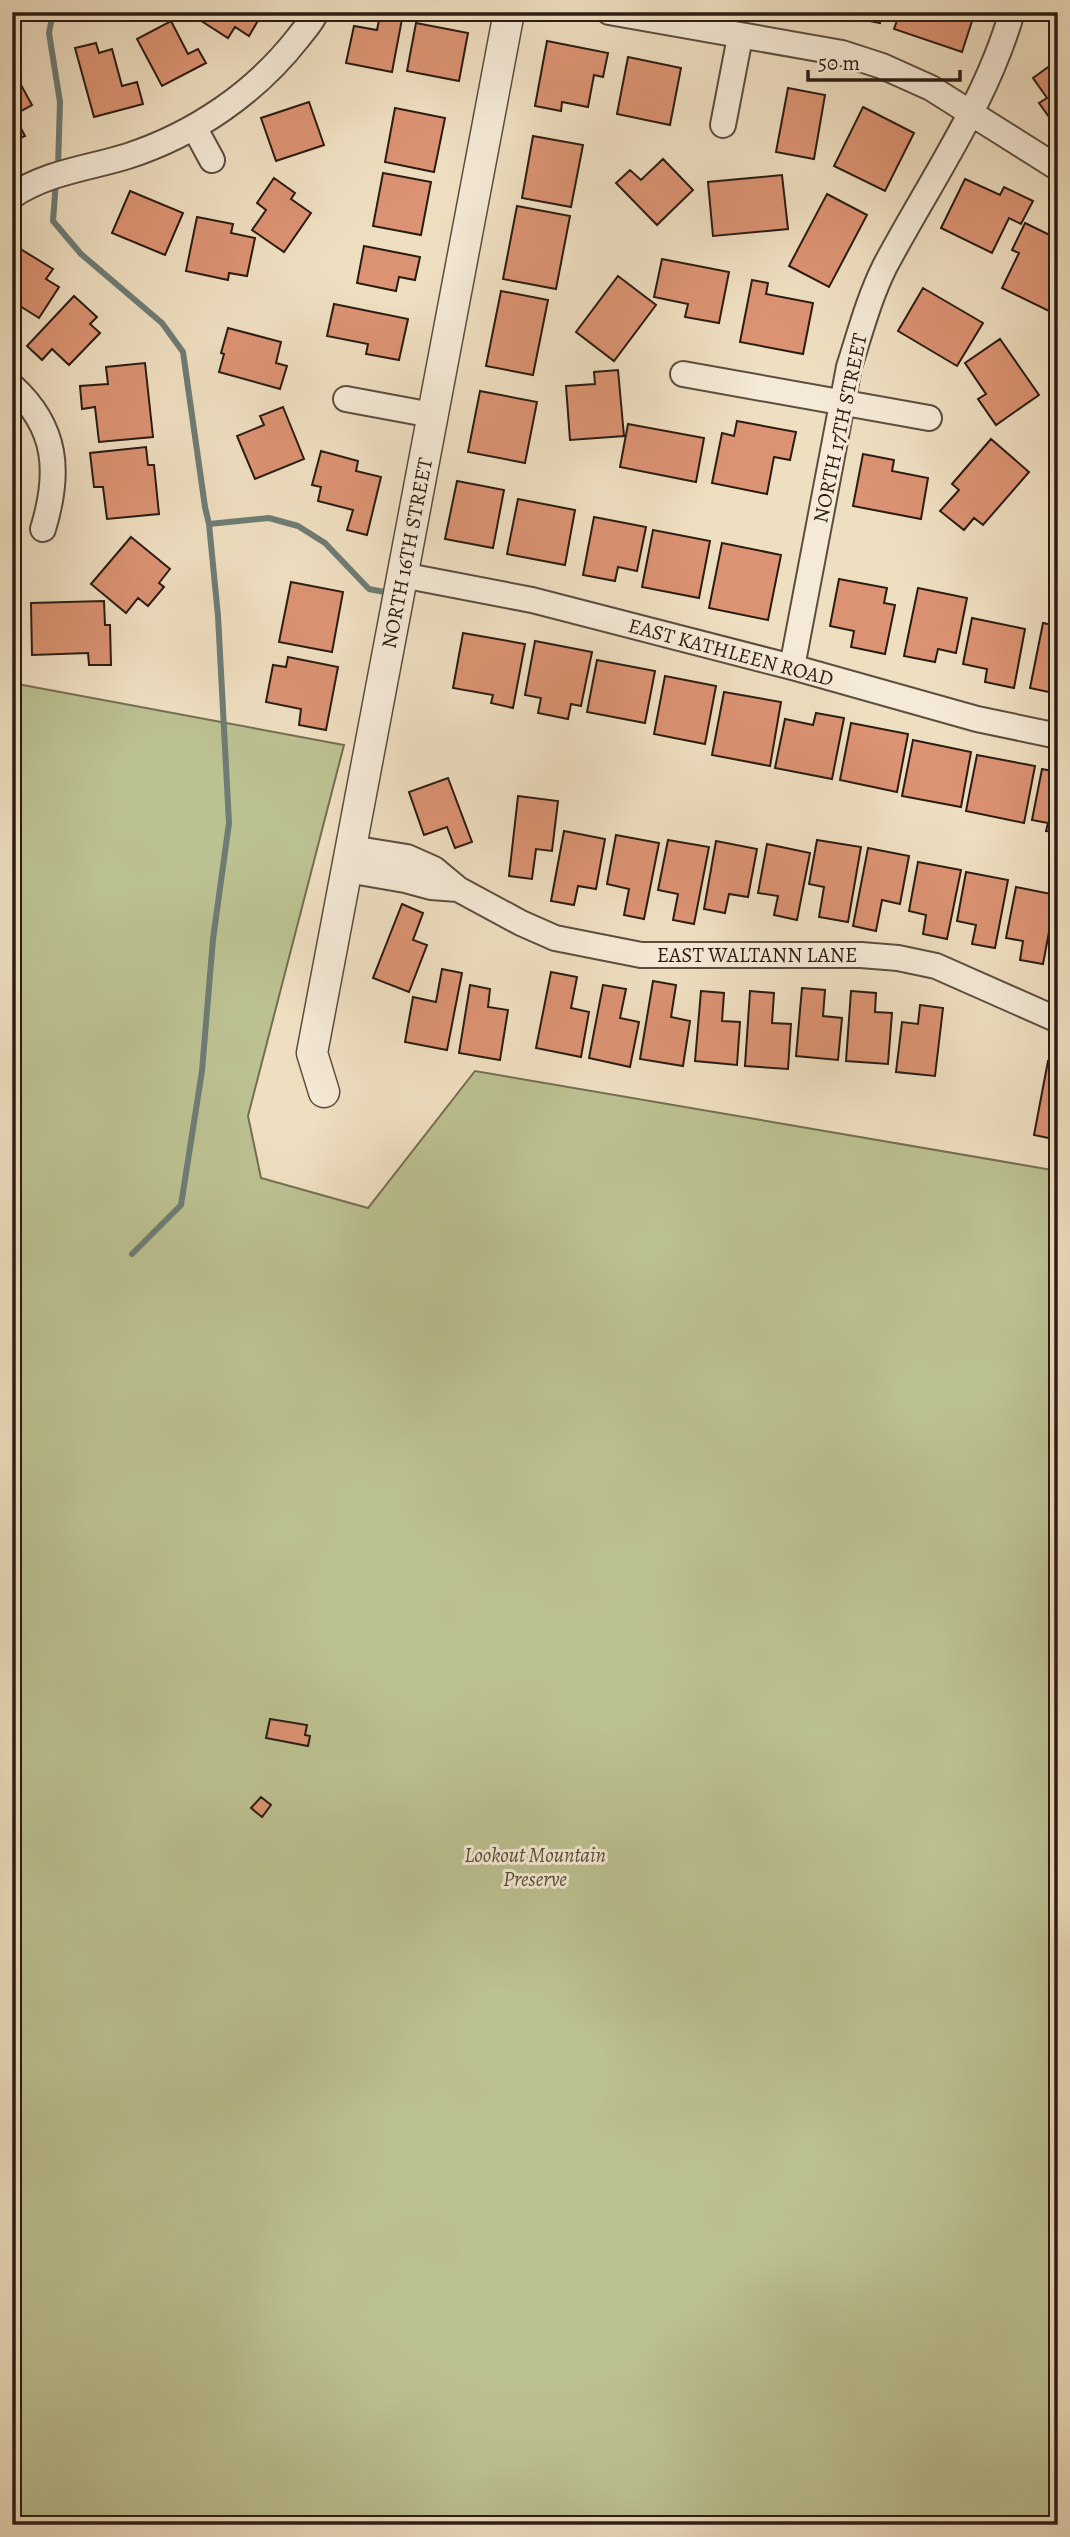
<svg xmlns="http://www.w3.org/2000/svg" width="1070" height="2537" viewBox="0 0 1070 2537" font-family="Alegreya,serif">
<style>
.green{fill:#bcc191;stroke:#746e52;stroke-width:2}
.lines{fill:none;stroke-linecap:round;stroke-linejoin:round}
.stream{stroke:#6e7c75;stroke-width:6}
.building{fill:#dc9373;stroke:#2b1c13;stroke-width:2}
.minor-casing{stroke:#5c4d3e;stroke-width:28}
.tertiary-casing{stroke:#5c4d3e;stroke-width:33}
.minor{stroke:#f5ead7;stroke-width:24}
.tertiary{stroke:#f5ead7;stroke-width:30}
.labels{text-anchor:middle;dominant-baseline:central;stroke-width:6;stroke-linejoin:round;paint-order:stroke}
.street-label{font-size:21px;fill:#2b1c13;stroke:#f5ead7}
.park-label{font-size:21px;font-style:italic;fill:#564e39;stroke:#f5ead7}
</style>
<rect width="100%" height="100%" fill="#efdfc1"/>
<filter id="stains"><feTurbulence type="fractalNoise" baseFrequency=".00286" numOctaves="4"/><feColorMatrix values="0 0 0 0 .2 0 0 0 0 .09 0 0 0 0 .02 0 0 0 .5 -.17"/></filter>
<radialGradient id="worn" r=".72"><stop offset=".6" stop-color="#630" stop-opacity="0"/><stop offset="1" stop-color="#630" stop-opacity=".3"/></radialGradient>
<!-- green -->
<path class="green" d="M12,683L344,745L248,1116L261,1178L368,1208L475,1071L1058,1171V2525H12Z"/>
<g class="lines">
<!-- stream -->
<path class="stream" d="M53,12L49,33L60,102L58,167
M12,16L30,12
M56,181L53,221L81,254L162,323L183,352L205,507L209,524L218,616L229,823L213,939L202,1071L181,1205L132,1254
M209,524L269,518L298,526L325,543L369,589L390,593"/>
</g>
<!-- building -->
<path class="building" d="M198,12H263L249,36L235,27L228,38L195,17Z
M824,12H882L880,23Z
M900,12H975L962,52L894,29Z
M380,15L402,19L392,72L346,63L354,26L377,30Z
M171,21L188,54L198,49L206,63L162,86L137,39Z
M416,23L468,33L459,81L407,71Z
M547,41L608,53L603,77L594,75L588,107L562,102L561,111L535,106Z
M96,43L99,53L112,49L122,86L137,82L143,104L94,117L75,48Z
M628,57L681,68L670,125L617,114Z
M1058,60V128H1057L1039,103L1047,98L1033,78Z
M21,85L32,105L14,115L25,136L12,142V90Z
M788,88L825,95L814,159L776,152Z
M309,102L324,145L276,161L261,118Z
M863,107L914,133L885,191L834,166Z
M395,108L445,118L434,172L385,162Z
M533,136L583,145L571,207L522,198Z
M663,159L693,190L657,225L616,183L630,170L641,180Z
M383,173L431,182L421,235L373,226Z
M782,175L788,229L713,236L708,182Z
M274,178L295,193L291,199L311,213L284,252L252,230L266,210L257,203Z
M965,179L1000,195L1004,187L1033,201L1021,224L1009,218L992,253L941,228Z
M130,191L183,213L165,255L112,233Z
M827,194L867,215L829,287L789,266Z
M517,206L570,216L556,289L503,279Z
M197,217L233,224L231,233L255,238L247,276L229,273L228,280L186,271Z
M1025,223L1056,238L1050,251L1058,255V302L1053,313L1002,288L1019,253L1012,250Z
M14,245L53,269L46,279L59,287L39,318L12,301Z
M364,246L420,257L415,280L399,277L396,291L357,283Z
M662,259L729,272L719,323L685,317L688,304L654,297Z
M618,276L656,305L614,361L576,332Z
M752,280L768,283L766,294L813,303L803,354L740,342Z
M923,288L983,323L957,366L898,331Z
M501,291L548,300L533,375L486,366Z
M74,296L97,317L90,324L100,333L69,365L52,349L42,360L27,346Z
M334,304L408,319L399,360L366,354L368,344L327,336Z
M228,328L281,342L276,363L287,366L280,389L219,372L224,354L221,353Z
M1000,339L1039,395L996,425L978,399L986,394L965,363Z
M145,363L153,437L99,442L95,407L82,409L80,386L108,384L106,367Z
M618,370L624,436L570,440L566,386L595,384L594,372Z
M480,391L537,402L525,463L468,452Z
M283,407L304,459L255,479L237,436L264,425L260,416Z
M737,421L796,432L790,460L774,457L767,494L712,483L722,433L734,436Z
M628,424L704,438L696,482L620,467Z
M991,439L1029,472L983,525L974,518L964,530L940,511L959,490L952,484Z
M146,447L148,465H154L159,514L107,519L103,487H94L90,453Z
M321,451L358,461L356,471L381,477L367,535L347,530L353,510L318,501L321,487L312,485Z
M863,454L894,460L892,471L928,478L921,519L853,506Z
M457,481L504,490L493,548L445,539Z
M518,499L575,510L565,565L507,554Z
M594,517L646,527L637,571L618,567L615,581L583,575Z
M653,530L710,541L699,598L642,587Z
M131,537L170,569L159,583L164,587L148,606L138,598L126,613L91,584Z
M722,543L781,555L768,620L709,608Z
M839,579L887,588L884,603L895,605L885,654L851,647L854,631L830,626Z
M291,582L343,592L332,652L279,642Z
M918,588L967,598L956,653L938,649L935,662L904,656Z
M104,601L105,625H110L111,665H89L88,653L32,655L31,603Z
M972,618L1025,629L1014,688L985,682L987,669L963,664Z
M1043,623L1058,626V694L1030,688Z
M463,633L525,644L513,708L491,703L493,695L453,688Z
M535,641L592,652L581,706L571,704L568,719L538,713L541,698L525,695Z
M288,657L338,667L326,730L299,725L301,709L266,702L273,665L286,667Z
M597,660L655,671L645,723L587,712Z
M665,676L716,686L705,744L654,734Z
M724,692L781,702L770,766L712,755Z
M816,713L844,718L832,779L775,768L785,719L813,725Z
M851,723L908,734L897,792L840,780Z
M913,740L971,752L961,807L902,796Z
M977,755L1035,766L1024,823L966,811Z
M1042,769L1058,772V833L1046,831L1048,823L1032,820Z
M448,778L472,842L455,848L447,827L424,835L409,792Z
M518,796L558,801L552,851L536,849L532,879L509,876Z
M564,831L605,839L596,889L578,886L574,905L551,901Z
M616,835L659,843L644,919L624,915L629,889L607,884Z
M668,840L709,847L694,924L673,920L678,894L658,890Z
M817,840L861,847L848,922L819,917L824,887L809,884Z
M716,841L757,849L748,897L729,894L725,913L704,909Z
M767,844L810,853L797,920L774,915L778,896L758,893Z
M868,848L909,856L900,904L882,900L876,931L853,926Z
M918,862L961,870L947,939L923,934L926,915L909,911Z
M966,872L1008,880L995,948L972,944L976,925L957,921Z
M1016,887L1056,895L1043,964L1020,960L1023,941L1006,938Z
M402,904L423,913L413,940L427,945L409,992L373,978Z
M442,969L462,973L447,1050L405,1042L413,997L436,1002Z
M551,972L577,977L571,1008L589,1012L581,1057L536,1048Z
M653,981L676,985L671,1017L690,1021L683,1066L640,1059Z
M470,985L490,989L488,1007L508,1010L500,1060L459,1053Z
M603,985L626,989L620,1018L639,1022L630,1067L589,1058Z
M802,988L825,990L823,1016L842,1018L838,1060L796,1056Z
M701,991L724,993L722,1021L740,1022L737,1065L695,1061Z
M750,991L774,993L772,1023L791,1024L788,1069L745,1066Z
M851,991L876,993L875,1012L892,1013L888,1064L846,1061Z
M920,1005L943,1008L935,1076L896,1072L902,1022L918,1024Z
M1048,1061L1058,1063V1140L1034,1135Z
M270,1719L307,1725L305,1735L310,1736L308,1746L266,1738Z
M261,1797L271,1805L262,1817L251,1808Z"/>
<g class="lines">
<defs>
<path id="minor" d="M609,12L842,53L882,66L931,88L1058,168
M723,125L740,37
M194,127L212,160
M12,196C47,172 90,168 128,156C195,134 255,93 298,38C304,30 312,22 316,12
M683,374L929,418
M12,386C58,428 60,473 43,529
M346,399L432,415
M402,575L532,600L792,667L977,719L1058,736
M792,667L849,367C860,333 869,298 885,266C929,183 986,103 1012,12
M351,848L407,857L434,869L458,889L521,923L555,938L641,955H861L898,958L936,966L1058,1020
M347,870L405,880L431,887L458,889"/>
<path id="tertiary" d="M324,1092L312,1053L509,12"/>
</defs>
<!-- minor casing -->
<use href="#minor" class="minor-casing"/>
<!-- tertiary casing -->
<use href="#tertiary" class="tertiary-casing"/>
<!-- minor -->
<use href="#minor" class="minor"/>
<!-- tertiary -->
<use href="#tertiary" class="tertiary"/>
</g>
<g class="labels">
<!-- street labels -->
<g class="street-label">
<text transform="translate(840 428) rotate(-78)">NORTH 17TH STREET</text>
<text transform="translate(407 553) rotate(-79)">NORTH 16TH STREET</text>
<text transform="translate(731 652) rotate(15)">EAST KATHLEEN ROAD</text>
<text x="757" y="955">EAST WALTANN LANE</text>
</g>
<!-- park labels -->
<g class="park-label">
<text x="535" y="1855">Lookout Mountain<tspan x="535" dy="24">Preserve</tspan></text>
</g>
</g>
<!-- margin -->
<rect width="1070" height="2537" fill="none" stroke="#efdfc1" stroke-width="42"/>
<rect x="14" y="14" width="1042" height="2509" fill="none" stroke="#2b1c13" stroke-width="3.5"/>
<rect x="21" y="21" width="1028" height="2495" fill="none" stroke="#2b1c13" stroke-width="2"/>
<!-- scale -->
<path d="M808 70v10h152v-10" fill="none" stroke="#2b1c13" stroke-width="3.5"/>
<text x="818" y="70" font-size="21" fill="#2b1c13" stroke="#f5ead7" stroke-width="5" paint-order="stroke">50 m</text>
<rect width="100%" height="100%" filter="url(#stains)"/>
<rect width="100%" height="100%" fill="url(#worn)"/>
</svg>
